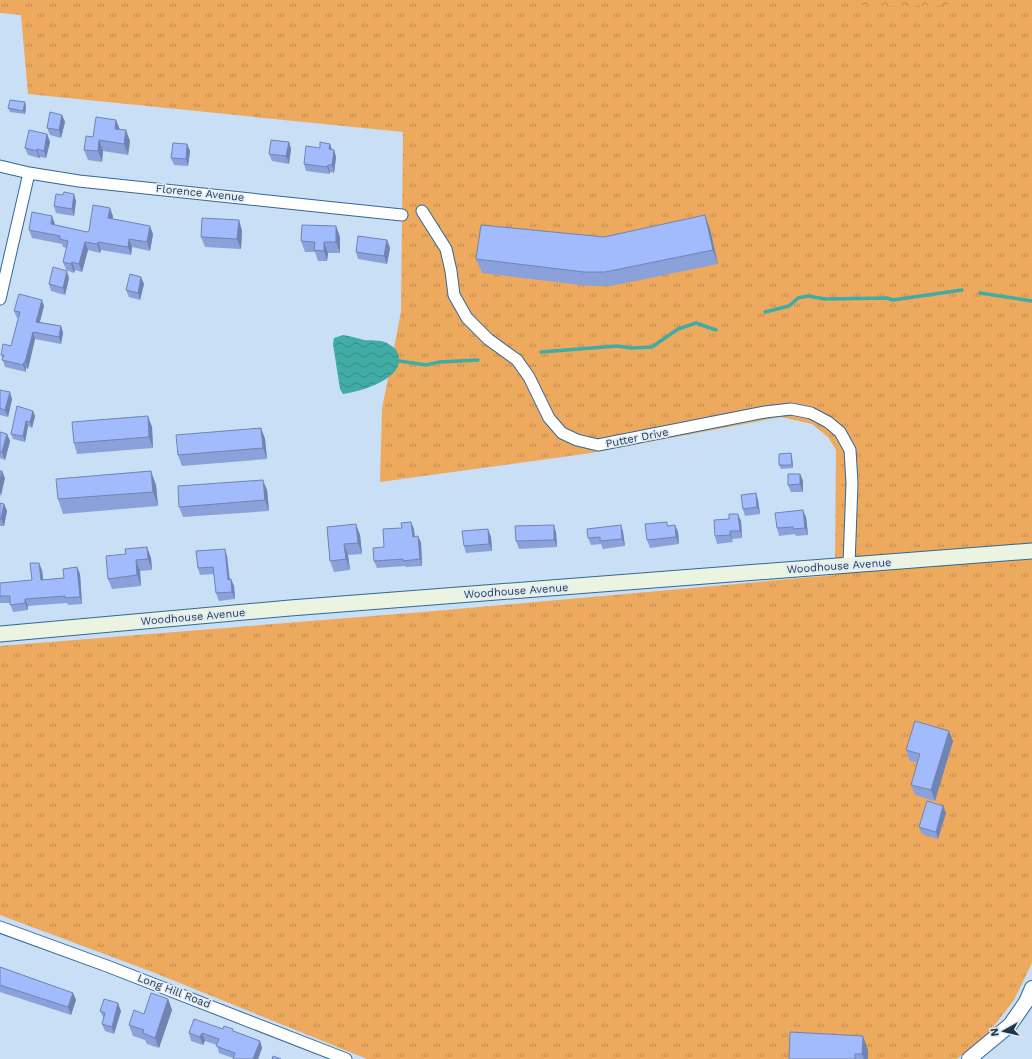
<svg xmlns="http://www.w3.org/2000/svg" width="1032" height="1059" viewBox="0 0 1032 1059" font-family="'Work Sans',sans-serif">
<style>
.grass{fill:url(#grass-tufts)}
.forest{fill:url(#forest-crowns)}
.water{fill:url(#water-waves)}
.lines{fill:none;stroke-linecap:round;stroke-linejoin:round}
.stream{stroke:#40aca4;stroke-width:3.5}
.minor-casing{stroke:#326796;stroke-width:13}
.tertiary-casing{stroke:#326796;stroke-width:16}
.secondary-casing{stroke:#326796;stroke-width:17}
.minor{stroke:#fff;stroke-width:11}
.tertiary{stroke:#fff;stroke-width:14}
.secondary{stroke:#ebf4e0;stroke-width:15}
.wall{fill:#8ba1da}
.shaded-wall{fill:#7183b1}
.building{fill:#a2bbfd;stroke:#7183b1}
.labels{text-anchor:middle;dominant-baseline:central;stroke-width:3.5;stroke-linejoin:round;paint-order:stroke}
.street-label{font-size:11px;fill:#1f354b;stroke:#e0ebf6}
</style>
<defs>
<pattern id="grass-tufts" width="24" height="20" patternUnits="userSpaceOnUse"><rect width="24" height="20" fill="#edaa5e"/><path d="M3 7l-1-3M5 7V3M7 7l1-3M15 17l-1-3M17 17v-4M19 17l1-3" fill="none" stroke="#bf8b50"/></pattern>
<pattern id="forest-crowns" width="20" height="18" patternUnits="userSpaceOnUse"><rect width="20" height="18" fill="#edaa5e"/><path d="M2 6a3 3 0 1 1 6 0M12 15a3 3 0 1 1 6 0" fill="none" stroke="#bf8b50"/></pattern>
<pattern id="water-waves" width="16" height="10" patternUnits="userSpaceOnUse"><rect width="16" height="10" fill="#40aca4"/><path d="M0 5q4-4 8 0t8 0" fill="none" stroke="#358d88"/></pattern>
</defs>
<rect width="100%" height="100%" fill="#c9dff5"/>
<!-- grass -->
<path class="grass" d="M0,0H1032V963L1014,1000L987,1035L957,1059H367L155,973L0,915V646L435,611L835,575L836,450L828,437L812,424L781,417L591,453L380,482L382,409L401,312L403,132L28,94L21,15L0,13Z"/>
<!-- forest -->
<path class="forest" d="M835,0H972L945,5L871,7Z"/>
<!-- water -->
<path class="water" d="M343,335C350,336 357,338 364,340C373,341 382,339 390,345C396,348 399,353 399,360C400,380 359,392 343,394L340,389L333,344L334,338Z"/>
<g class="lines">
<!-- stream -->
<path class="stream" d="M980,293L1032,301
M765,312L789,306L798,298L808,296L825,299L887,298L893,300L962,290
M541,352L617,346L632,348L652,347L678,329L696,323L716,330
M399,361L426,365L440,362L478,360"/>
<defs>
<path id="minor" d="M0,166L29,173L79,181L402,215
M422,211L446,249L451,271L454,295L467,318L488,339L517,360L529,377L549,418L562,433L577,440L598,445L765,412L791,409L811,413L828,422L840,432L850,450L852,483L849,565
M0,299L29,173
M0,927L107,966L346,1059"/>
<path id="tertiary" d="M969,1059L1010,1025L1026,1002L1032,988"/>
<path id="secondary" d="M0,634L290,608L1032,551"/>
</defs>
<!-- minor casing -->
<use href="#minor" class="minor-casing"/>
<!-- tertiary casing -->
<use href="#tertiary" class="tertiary-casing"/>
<!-- secondary casing -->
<use href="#secondary" class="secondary-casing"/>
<!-- minor -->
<use href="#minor" class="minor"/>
<!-- tertiary -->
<use href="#tertiary" class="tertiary"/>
<!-- secondary -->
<use href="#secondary" class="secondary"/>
</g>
<!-- wall -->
<path class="wall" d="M26,106L25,114L10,112L8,108Z
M62,115L65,122L61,138L50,135L47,128Z
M116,120L120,130L130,141L128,155L103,151L102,162L88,160L84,150L93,137Z
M47,134L50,142L46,158L40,157L39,158L28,155L25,148Z
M289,142L291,149L289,164L272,161L269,154Z
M187,144L190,151L188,166L174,165L171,158Z
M330,144L332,149L334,150L336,157L334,173L330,172V174L306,171L304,164L320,148Z
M63,195L76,201L74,216L56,213L54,206Z
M113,216V219L153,234L150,251L132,247L131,255L101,250L100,253L88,250L82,272L75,270L74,273L66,270L63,262L67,248L63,247L62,244L32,238L29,230L55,224V225L87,232L89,231Z
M239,220L242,231L241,249L205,247L201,237Z
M336,226L340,237V253H328L327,261H318L315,252H305L301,241Z
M710,229L718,264L611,286H589L482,273L476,259L604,237Z
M387,240L390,248L387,264L358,259L356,252Z
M69,278L65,295L51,291L49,284Z
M144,284L140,300L129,297L126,290Z
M44,306L40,322L61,326L63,333L61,344L35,339L28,369L26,368V372L5,367L1,355L11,346L18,318H17L14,311Z
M0,390L12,399L8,417L0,415Z
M33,411L35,416L32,428L28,426L25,442L13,439L11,434Z
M152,427L153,448L77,454L74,443Z
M261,428L265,439L267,459L182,466L178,455Z
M0,432L7,434L10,441L5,460L0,458Z
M792,457L793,468L781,469L779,465Z
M800,474L803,481V492H791L788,485Z
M156,485L158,506L63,514L58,499Z
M267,490L269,511L183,517L179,507Z
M756,493L758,500L760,514L745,516L743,509Z
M0,503L4,504L7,511L4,526H0Z
M806,517L808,535L796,536L795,534L779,536L777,528Z
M741,521L742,538L732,539L733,542L717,544L715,536Z
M621,525L623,532L625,546L603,549L601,544L591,545L588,538Z
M675,525L678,532L679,544L650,548L647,540L668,526Z
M327,527L360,535L362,554L348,555L350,570L334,572L330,561Z
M414,529L415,537L418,536L421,543L422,566L406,567L405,566L377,568L374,561L384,547Z
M488,529L491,537L492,551L466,553L464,546Z
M556,532L557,547L519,549L516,541Z
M147,547L151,558L152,570L140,571L141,586L112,589L108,579L126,554Z
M227,556L230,579L234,586L235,599L219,601L216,593L214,574L200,575L198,568Z
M77,567L80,574L82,604L68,605L67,603L28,606V610L13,612L10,603H0V583L32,580L42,570L43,580L64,578Z
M949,731L953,741L935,801L915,795L911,785L918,763L910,761L906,750Z
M943,806L946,813L938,839L922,834L919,827Z
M0,967L73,993L76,1000L71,1015L0,992Z
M168,999L172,1010L159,1048L147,1044L145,1040L133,1036L129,1025L144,1014Z
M100,1011H121L114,1034L105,1031L102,1024L104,1019Z
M223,1029L234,1031L260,1041L262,1048L258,1059H233V1058L219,1053L217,1045L205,1041L203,1045L191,1041L189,1033Z
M868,1050V1059H789Z"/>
<!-- shaded-wall -->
<path class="shaded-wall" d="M25,102L26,106L25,114L23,111Z
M62,115L65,122L61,138L59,130Z
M116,120L120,130L115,129Z
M126,130L130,141L128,155L124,144Z
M47,134L50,142L46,158L44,151Z
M99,140L103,151L102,162L98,151Z
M289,142L291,149L289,164L286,156Z
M187,144L190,151L188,166L186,159Z
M330,144L332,151L329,149Z
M37,149L40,157L39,158L37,151Z
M334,150L336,157L334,173L332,165Z
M328,165L330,172V174L327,167Z
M74,194L76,201L74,216L72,209Z
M110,208L113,216L111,226L108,218Z
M705,215L710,229L718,264L713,250Z
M52,216L55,224L54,232L51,224Z
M239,220L242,231L241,249L237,239Z
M150,226L153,234L150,251L147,242Z
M336,226L340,237V253L336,242Z
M129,239L132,247L131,255L128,247Z
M387,240L390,248L387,264L384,256Z
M85,242L88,250L82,272L79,264Z
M98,242L101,250L100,253L97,244Z
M324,242L328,253L327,261L324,251Z
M72,262L75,270L74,273L71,264Z
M67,271L69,278L65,295L63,288Z
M141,277L144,284L140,300L138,293Z
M42,300L44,306L38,328L36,322Z
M61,326L63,333L61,344L59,337Z
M33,332L35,339L28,369L25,362Z
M24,362L26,368V372L23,365Z
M10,392L12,399L8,417L5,410Z
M33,411L35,416L32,428L30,422Z
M148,416L152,427L153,448L149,437Z
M26,421L28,426L25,442L23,436Z
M261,428L265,439L267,459L263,448Z
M7,434L10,441L5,460L2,452Z
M791,453L792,457L793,468L792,465Z
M2,471L5,478L1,496L0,493V481Z
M151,471L156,485L158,506L153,492Z
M800,474L803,481V492L800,484Z
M263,480L267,490L269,511L265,500Z
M756,493L758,500L760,514L757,507Z
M4,504L7,511L4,526L1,519Z
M803,510L806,517L808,535L805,528Z
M738,514L741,521L742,538L740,531Z
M411,522L414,529L415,543L413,537Z
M356,524L360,535L362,554L358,543Z
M554,525L556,532L557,547L554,540Z
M621,525L623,532L625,546L622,539Z
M675,525L678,532L679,544L676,537Z
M488,529L491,537L492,551L489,544Z
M730,531L732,539L733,542L730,535Z
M418,536L421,543L422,566L420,559Z
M344,544L348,555L350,570L346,559Z
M147,547L151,558L152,570L148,559Z
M225,549L227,556L230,587L228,580Z
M136,560L140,571L141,586L137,575Z
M39,563L42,570L44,587L41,580Z
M77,567L80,574L82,604L80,597Z
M231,579L234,586L235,599L232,592Z
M25,599L28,606V610L25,603Z
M949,731L953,741L935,801L931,790Z
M943,806L946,813L938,839L936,832Z
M73,993L76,1000L71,1015L68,1007Z
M168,999L172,1010L159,1048L155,1038Z
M118,1003L121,1011L114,1034L112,1027Z
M202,1033L205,1041L203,1045L200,1037Z
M863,1036L868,1050V1059H864L862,1054Z
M260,1041L262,1048L258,1059H253Z"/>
<!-- building -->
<path class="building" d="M10,100L25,102L23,111L8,108Z
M50,112L62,115L59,130L47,128Z
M96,117L116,120L115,129L126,130L124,144L99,140L98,151L84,150L86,136L93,137Z
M29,130L47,134L44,151L37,149V151L25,148Z
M271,140L289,142L286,156L269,154Z
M320,142L330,144L329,149L334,150L332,165H328L327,167L304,164L306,146L320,148Z
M173,143L187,144L186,159L171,158Z
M64,192L74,194L72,209L54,206L56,194L63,195Z
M93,205L110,208L108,218L150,226L147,242L129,239L128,247L98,242L97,244L85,242L79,264L72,262L71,264L63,262L68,241L60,239V236L29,230L32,212L52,216L51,224L87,232L89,231Z
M705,215L713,250L605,272H584L476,259L481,225L604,237Z
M202,218L239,220L237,239L201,237Z
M302,225L336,226V242H324V251L314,250L315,242L301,241Z
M358,236L387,240L384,256L356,252Z
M53,267L67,271L63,288L49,284Z
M130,274L141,277L138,293L126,290Z
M19,294L42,300L36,322L61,326L59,337L33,332L25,362H24L23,365L2,360L4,355H1L3,344L11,346L20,312L14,311Z
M0,390L10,392L5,410L0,408Z
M17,406L33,411L30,422L26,421L23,436L11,434Z
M148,416L149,437L74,443L72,422Z
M261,428L263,448L178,455L176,435Z
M0,432L7,434L2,452H0Z
M791,453L792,465H779V454Z
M0,471H2L0,481Z
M151,471L153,492L58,499L56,479Z
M788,474H800V484L788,485Z
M263,480L265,500L179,507L178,486Z
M756,493L757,507L743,509L741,495Z
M0,503L4,504L1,519H0Z
M803,510L805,528L793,529V527L777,528L775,513Z
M729,514H738L740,531H730V535L715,536L714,520L729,519Z
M411,522L413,537L418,536L420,559L403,561V559L374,561L373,548L384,547L383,529L402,528L401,523Z
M667,522V526L675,525L676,537L647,540L645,524Z
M356,524L358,543L344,544L346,559L330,561L327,527Z
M554,525V540L516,541L515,526Z
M621,525L622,539L600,541V537L588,538L587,529Z
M488,529L489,544L464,546L462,531Z
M147,547L148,559L136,560L137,575L108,579L106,556L126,554L125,549Z
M225,549L228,580L231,579L232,592L216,593L213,567L198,568L196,551Z
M30,563H39L41,580L64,578L63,569L77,567L80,597L65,598V596L25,599V603L10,605V596H0V583L32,580Z
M915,721L949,731L931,790L911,785L920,754L906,750Z
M927,801L943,806L936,832L919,827Z
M0,967L73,993L68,1007L0,985Z
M151,993L168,999L155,1038L143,1033L144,1030L129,1025L134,1010L144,1014Z
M104,999L118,1003L112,1027L102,1024L105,1013L100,1011Z
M194,1019L223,1029L224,1026L233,1029V1031L260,1041L253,1059H233L235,1053L216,1046L219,1039L202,1033L200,1037L189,1033Z
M790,1032L863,1036L862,1054H855V1059H789Z
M273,1056L281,1059H272Z"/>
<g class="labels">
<!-- street labels -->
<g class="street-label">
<text transform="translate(200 193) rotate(6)">Florence Avenue</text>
<text transform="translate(637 438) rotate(-11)">Putter Drive</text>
<text transform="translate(839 566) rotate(-4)">Woodhouse Avenue</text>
<text transform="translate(516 591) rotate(-4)">Woodhouse Avenue</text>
<text transform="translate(193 617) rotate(-5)">Woodhouse Avenue</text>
<text transform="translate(174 991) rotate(21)">Long Hill Road</text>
</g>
</g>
<!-- north arrow -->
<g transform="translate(1004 1031) rotate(262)" stroke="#e0ebf6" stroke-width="3" paint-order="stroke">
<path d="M0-3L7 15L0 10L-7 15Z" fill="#1f354b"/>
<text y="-6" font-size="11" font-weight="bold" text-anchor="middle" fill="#1f354b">N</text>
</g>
</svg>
